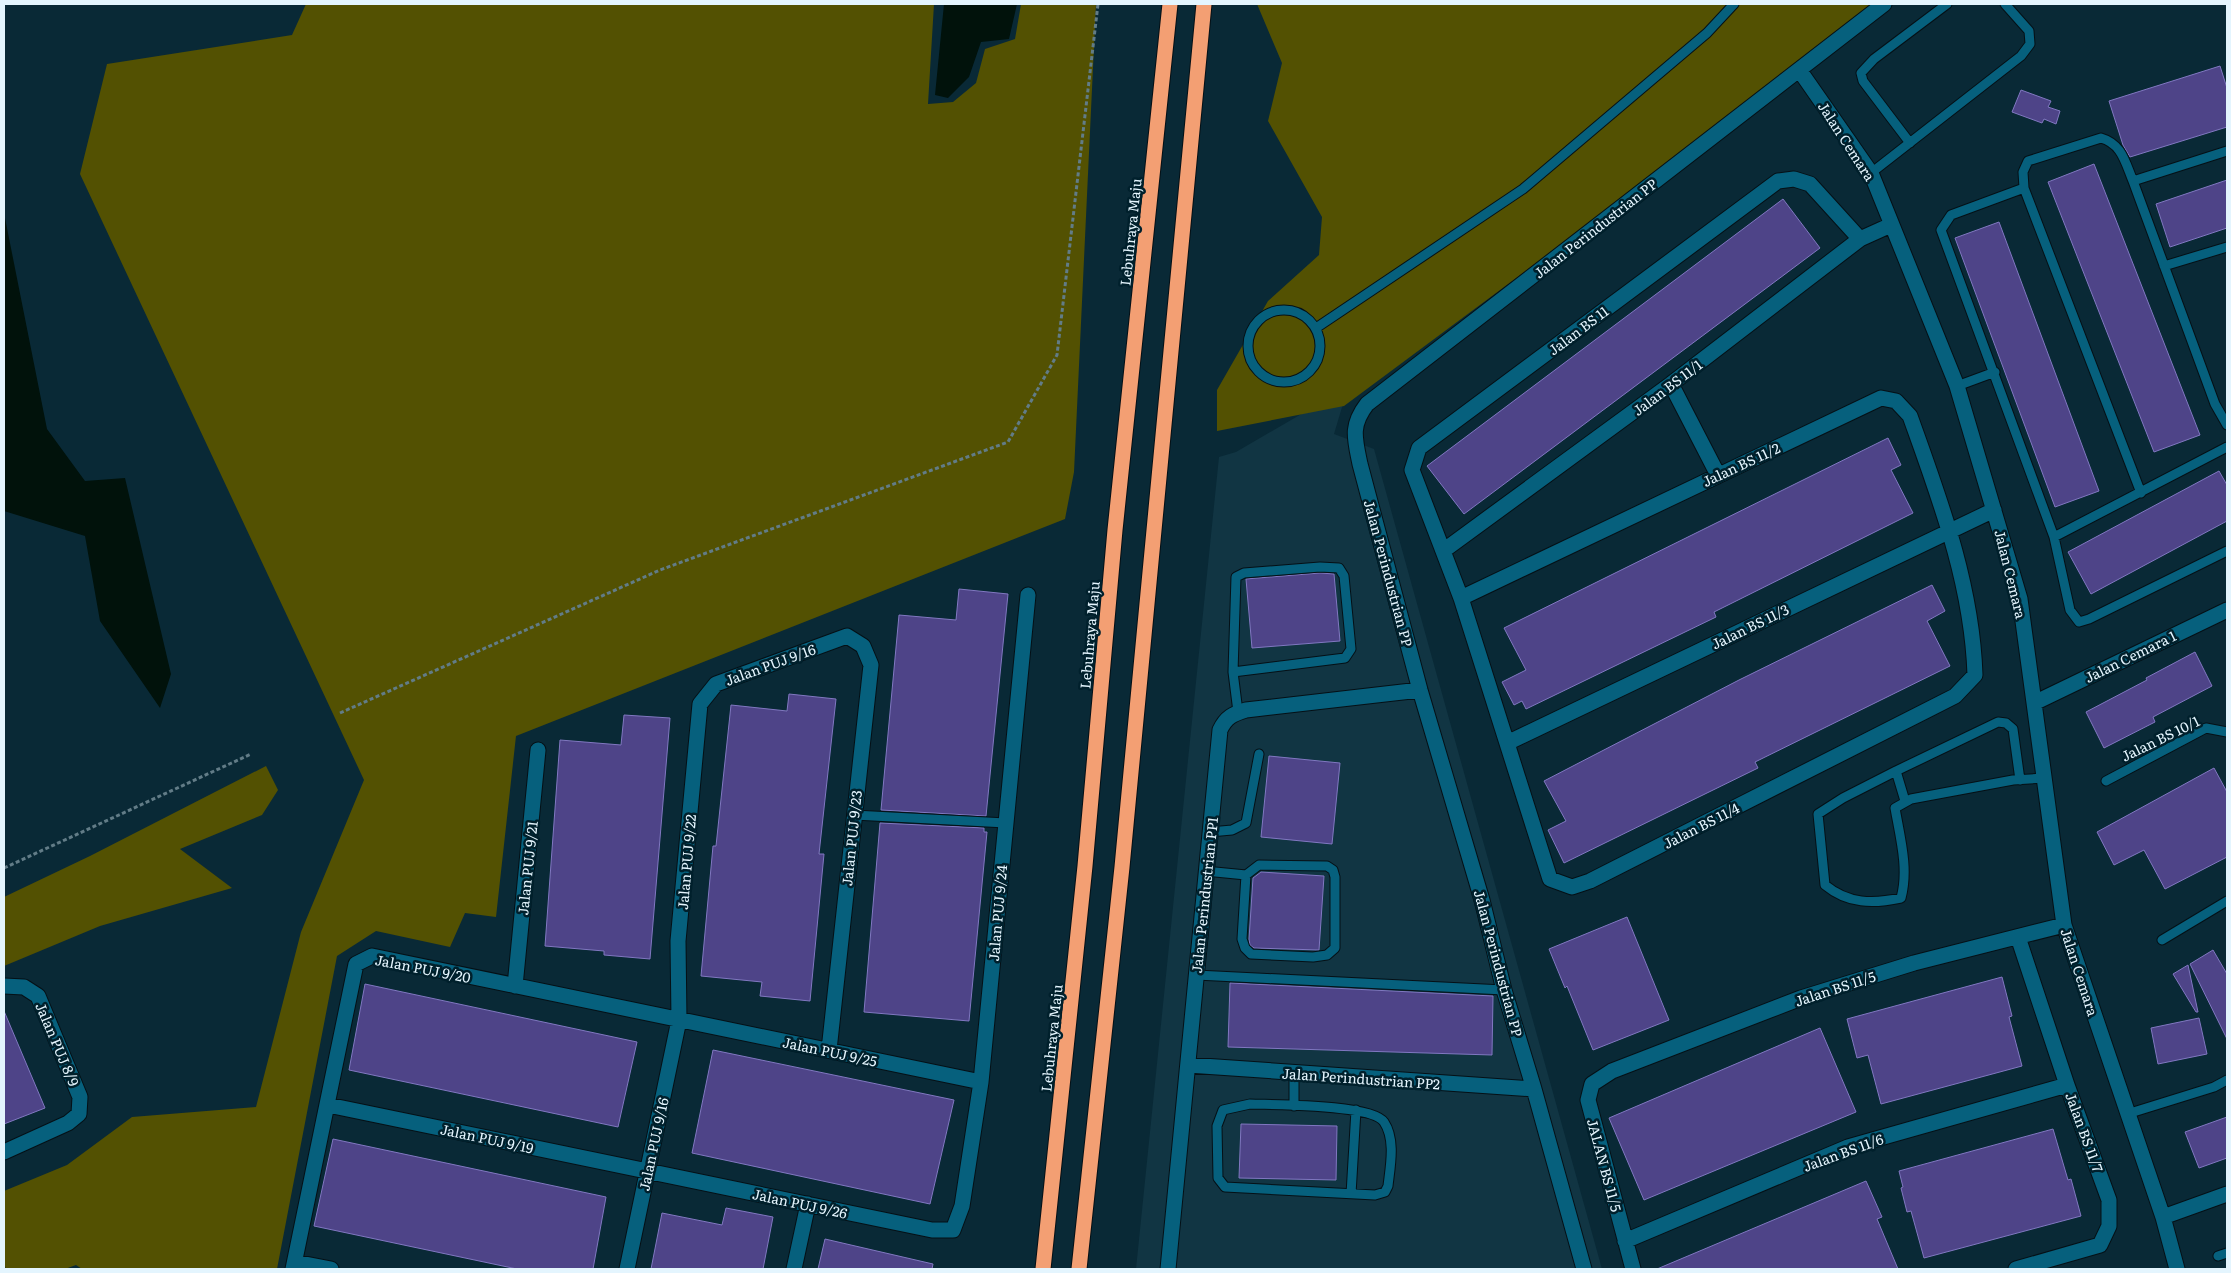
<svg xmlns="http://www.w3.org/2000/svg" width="2231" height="1273" viewBox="0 0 2231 1273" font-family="Literata,serif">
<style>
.built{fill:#113543}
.forest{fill:#535102}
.water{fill:#01120b}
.building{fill:#4e4488;stroke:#8178c1}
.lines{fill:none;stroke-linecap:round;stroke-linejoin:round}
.lane-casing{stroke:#051016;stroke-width:11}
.street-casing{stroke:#051016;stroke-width:17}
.highway-casing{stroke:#051016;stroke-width:17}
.path{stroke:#627c87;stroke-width:3;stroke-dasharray:4 2.5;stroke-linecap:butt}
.lane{stroke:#06607d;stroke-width:9}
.street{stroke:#06607d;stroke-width:15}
.highway{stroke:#f39f73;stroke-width:15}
.labels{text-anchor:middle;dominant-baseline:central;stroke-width:5;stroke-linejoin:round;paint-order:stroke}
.street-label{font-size:14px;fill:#e4f5fe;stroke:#00202c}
</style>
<rect width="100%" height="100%" fill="#092936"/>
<!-- built -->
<path class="built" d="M1348,387L1334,434L1374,449L1602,1269H1136L1219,457L1236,452Z"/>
<!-- forest -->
<path class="forest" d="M306,4H934L928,104L953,102L976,83L985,49L1015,39L1021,4H1096L1074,472L1065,519L516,736L496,917L465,913L450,947L376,931L337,956L277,1269H82L76,1265L65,1269H6L4,1264V1191L67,1165L132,1117L256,1107L301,932L364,780L80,174L107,64L292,35Z
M1257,4H1885L1344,406L1217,431V390L1268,301L1319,255L1322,217L1268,121L1282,63Z
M266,766L278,790L262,815L180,849L232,888L100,926L4,966V897L90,856Z"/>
<!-- water -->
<path class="water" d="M944,4H1017L1009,39L981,42L969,77L948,98L935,95Z
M4,213L47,429L85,481L125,478L171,674L160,708L100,621L85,536L4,511Z"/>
<!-- building -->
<path class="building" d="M2220,66L2227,88V127L2130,157L2123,145L2109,101Z
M2021,90L2051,101L2048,107L2060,111L2056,124L2044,119L2042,123L2012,112Z
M2094,164L2200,435L2154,452L2048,182Z
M2227,180V228L2170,247L2156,204Z
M1783,199L1820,248L1464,514L1427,466Z
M1999,222L2099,491L2055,507L1955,238Z
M1888,438L1901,465L1891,470L1913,513L1714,612L1716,617L1526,709L1522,701L1514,705L1502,682L1526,670L1504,628Z
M2219,471L2227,485V521L2091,594L2068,552Z
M1320,573L1334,574L1340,641L1252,648L1246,579Z
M1932,585L1945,611L1927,621L1950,666L1755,762L1758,768L1564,863L1548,830L1566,821L1544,781L1739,680Z
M959,589L1008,594L986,816L881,810L899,615L956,620Z
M2195,652L2212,686L2153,717L2155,722L2104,748L2086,712L2147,680L2146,678Z
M789,694L836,699L819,854H824L810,1001L760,996L762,982L701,976L713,846H716L731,705L787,711Z
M624,715L670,718L650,959L604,955V951L545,946L560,740L621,745Z
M1269,756L1340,763L1332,844L1261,837Z
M2214,768L2227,792V857L2165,889L2144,850L2114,865L2097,832Z
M880,823L984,828V832H987L969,1021L864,1012Z
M1261,872L1324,876L1319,950L1254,948L1250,945L1249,939L1253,878Z
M1627,917L1669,1020L1593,1050L1567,986L1565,988L1549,949Z
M2213,950L2227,974V1039L2190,964Z
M2188,965L2198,1012H2196L2173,974Z
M2002,977L2012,1016L2009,1017L2022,1066L1881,1104L1868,1055L1857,1058L1847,1019Z
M1230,983L1493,996L1492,1055L1228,1047Z
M365,984L637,1042L618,1127L349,1070Z
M4,1011L45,1108L4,1124Z
M2199,1018L2207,1054L2158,1064L2151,1028Z
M1820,1028L1856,1112L1644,1200L1609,1118Z
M713,1050L954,1100L930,1204L692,1153Z
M2227,1117V1158L2199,1168L2185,1132Z
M1241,1124L1337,1126L1336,1180L1239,1178Z
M2053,1129L2068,1180L2071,1179L2081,1216L1924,1258L1911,1211L1907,1212L1901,1188L1903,1187L1899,1171Z
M333,1139L606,1197L593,1269H517L314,1226Z
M1866,1181L1882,1217L1877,1219L1898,1269H1657Z
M726,1208L773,1217L763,1269H651L662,1213L722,1225Z
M825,1239L933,1264L932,1269H818Z"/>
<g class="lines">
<defs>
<path id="lane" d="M1910,143L1863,81L1861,73L1874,59L1947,4
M1871,173L2021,56L2030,44L2029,31L2005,4
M2133,181L2227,151
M2024,188L2141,493
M2164,266L2227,247
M1248 346a36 36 0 1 1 72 0a36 36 0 1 1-72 0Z
M1316,328L1523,189L1707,33L1734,4
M1957,386L1995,372
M2227,425L2215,404L2133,181C2125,162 2122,144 2101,138L2028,161L2023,172L2024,188L1951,215L1941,230L2054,537L2070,610L2079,622L2089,619L2227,551
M2054,537L2227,447
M1233,672L1345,658L1351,649L1344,576L1339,568L1320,567L1244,573L1236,577L1233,672L1238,712
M1896,771L1905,801
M2020,780L2013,729L2006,723L1998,722L1896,771L1843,798L1818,814L1825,885C1848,904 1873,904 1901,898C1909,869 1900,837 1895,808L1911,799L2013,780L2044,778
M2106,781L2206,728L2227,732
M854,815L1006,823
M1210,832L1232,830L1246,823L1259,754
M1205,871L1246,875L1259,865L1327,866L1333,870L1335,877V948L1327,955L1313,957L1251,954L1245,948L1242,939L1246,875
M2162,940L2227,901
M1196,975L1504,990
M1294,1073V1106
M1250,1104C1274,1105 1372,1104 1384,1122C1396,1140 1390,1167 1388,1186L1385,1192L1375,1195L1225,1187L1218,1178L1217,1126L1223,1110Z
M2127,1114L2214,1087L2227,1080
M1351,1194L1356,1110
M2218,1256L2227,1253"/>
<path id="street" d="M1800,71L1871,173L1957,386L2020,599L2064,925L2163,1217L2177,1269
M1671,384L1718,475
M1443,551L1671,384L1860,239L1891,225
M1461,598L1881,398L1896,401L1910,416C1940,500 1972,584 1975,675L1955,696L1590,881L1572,887L1550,879L1461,598L1412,470L1419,448L1778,181L1794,179L1810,184L1860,239
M2034,703L2227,610
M1507,743L1994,510
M4,986L24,987L38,996L80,1097L79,1114L68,1123L4,1152
M515,986L538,750
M1188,1065L1534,1089
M328,1105L932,1230H953L962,1206L981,1082L1028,595
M2163,1217L2227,1194
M1625,1241L1848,1147L2067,1085
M295,1262L331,1269
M293,1269L356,964L372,956L981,1082
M627,1269L679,1020L678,941L700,704L716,684L847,636L863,646L871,665L829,1050
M794,1269L808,1204
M1168,1269L1220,730C1226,717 1233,714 1246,710L1420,690
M1584,1269L1534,1089L1504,990L1482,900L1420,690L1360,464C1355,439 1350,426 1367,404L1884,4
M1633,1269L1588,1100L1592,1084L1612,1071L1801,998L1914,963L2064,925
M2016,1269L2100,1245L2109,1226V1200L2067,1085L2018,937"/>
<path id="highway" d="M1043,1269L1085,866L1115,530L1170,4
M1079,1269L1122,867L1204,4"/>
</defs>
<!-- lane casing -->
<use href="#lane" class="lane-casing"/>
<!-- street casing -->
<use href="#street" class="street-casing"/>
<!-- highway casing -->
<use href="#highway" class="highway-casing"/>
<!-- path -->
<path class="path" d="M340,713L660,570L1008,442L1057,355L1098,4
M4,868L251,754"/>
<!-- lane -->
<use href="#lane" class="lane"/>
<!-- street -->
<use href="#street" class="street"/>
<!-- highway -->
<use href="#highway" class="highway"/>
</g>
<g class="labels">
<!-- street labels -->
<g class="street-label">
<text transform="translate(1847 141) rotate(57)">Jalan Cemara</text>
<text transform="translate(1595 228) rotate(-38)">Jalan Perindustrian PP</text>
<text transform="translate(1130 232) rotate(-84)">Lebuhraya Maju</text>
<text transform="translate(1578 330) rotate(-37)">Jalan BS 11</text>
<text transform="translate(1667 387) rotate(-37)">Jalan BS 11/1</text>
<text transform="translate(1741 464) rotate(-25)">Jalan BS 11/2</text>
<text transform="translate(1389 573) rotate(75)">Jalan Perindustrian PP</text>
<text transform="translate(2011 574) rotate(76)">Jalan Cemara</text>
<text transform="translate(1750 626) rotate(-26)">Jalan BS 11/3</text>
<text transform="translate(1089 635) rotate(-85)">Lebuhraya Maju</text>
<text transform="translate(2130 656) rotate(-26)">Jalan Cemara 1</text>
<text transform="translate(770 664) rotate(-20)">Jalan PUJ 9/16</text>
<text transform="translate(2160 738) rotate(-26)">Jalan BS 10/1</text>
<text transform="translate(1701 825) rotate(-27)">Jalan BS 11/4</text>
<text transform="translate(851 838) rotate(-84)">Jalan PUJ 9/23</text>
<text transform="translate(686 862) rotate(-85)">Jalan PUJ 9/22</text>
<text transform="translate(527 868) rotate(-84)">Jalan PUJ 9/21</text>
<text transform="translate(1204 895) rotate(-84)">Jalan Perindustrian PP1</text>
<text transform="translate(997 913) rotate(-85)">Jalan PUJ 9/24</text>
<text transform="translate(1499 963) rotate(75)">Jalan Perindustrian PP</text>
<text transform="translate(423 968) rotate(11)">Jalan PUJ 9/20</text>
<text transform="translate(2080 972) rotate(72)">Jalan Cemara</text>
<text transform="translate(1835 988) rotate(-18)">Jalan BS 11/5</text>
<text transform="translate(1051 1038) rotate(-84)">Lebuhraya Maju</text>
<text transform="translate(58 1044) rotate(67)">Jalan PUJ 8/9</text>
<text transform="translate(830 1051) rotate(12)">Jalan PUJ 9/25</text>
<text transform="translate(1361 1078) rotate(4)">Jalan Perindustrian PP2</text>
<text transform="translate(2085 1132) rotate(70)">Jalan BS 11/7</text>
<text transform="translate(487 1138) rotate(12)">Jalan PUJ 9/19</text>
<text transform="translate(653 1144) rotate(-78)">Jalan PUJ 9/16</text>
<text transform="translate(1843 1152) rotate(-20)">Jalan BS 11/6</text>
<text transform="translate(1605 1165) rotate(75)">JALAN BS 11/5</text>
<text transform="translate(800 1203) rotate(12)">Jalan PUJ 9/26</text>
</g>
</g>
<!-- border -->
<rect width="2231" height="1273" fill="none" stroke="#e4f5fe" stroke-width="10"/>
</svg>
